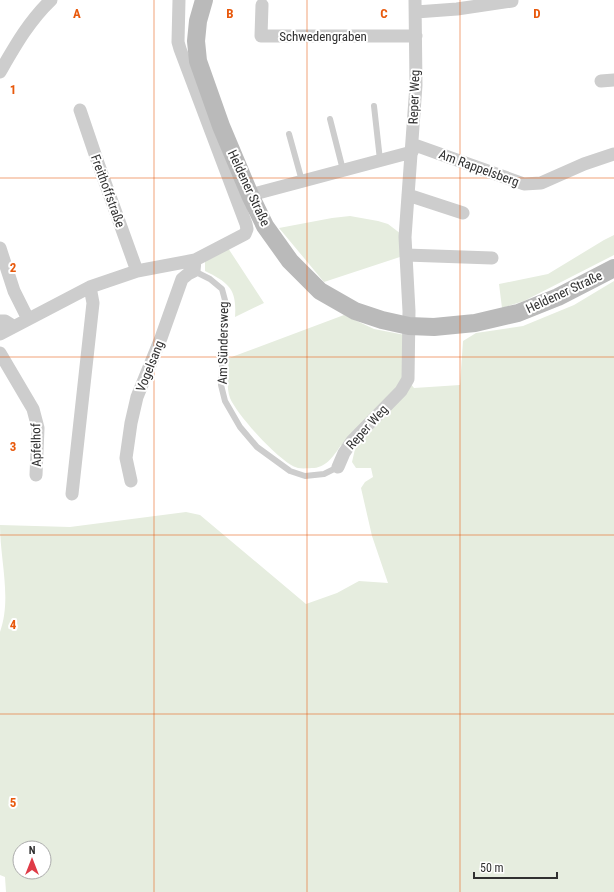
<svg xmlns="http://www.w3.org/2000/svg" width="614" height="892" viewBox="0 0 614 892" font-family="'Roboto Condensed',sans-serif">
<style>
.green{fill:#e6eddf;fill-rule:evenodd}
.lines{fill:none;stroke-linecap:round;stroke-linejoin:round}
.lane{stroke:#cdcdcd;stroke-width:6}
.street{stroke:#cdcdcd;stroke-width:13}
.secondary{stroke:#bababa;stroke-width:18}
.grid{fill:none;stroke:#e8590c;stroke-width:1;stroke-opacity:0.55}
.labels{text-anchor:middle;dominant-baseline:central;stroke-width:4;stroke-linejoin:round;paint-order:stroke}
.street-label{font-size:13px;fill:#303030;stroke:#fff}
.grid-label{font-size:13px;text-anchor:middle;font-weight:bold;fill:#e8590c;stroke:#fff;stroke-width:4;stroke-linejoin:round;paint-order:stroke}
</style>
<rect width="100%" height="100%" fill="#fff"/>
<!-- green -->
<path class="green" d="M350,216L378,221L388,224L405,237L406,255L324,282L279,228L332,218Z
M614,235V255L524,301L502,308L499,284L548,274L604,240Z
M228,248L264,303L235,317C237,289 229,283 205,271V260Z
M614,281V892H6L5,877L0,875V632C12,599 0,560 0,525L70,527L186,512L200,515L306,604L337,593L359,581L388,583L372,536L361,488L365,482L373,477L371,468H356L352,462L355,449L341,445C335,454 327,467 314,468C310,468 303,469 298,468C281,464 237,415 230,398C226,387 228,370 229,358L344,315L374,329L405,335L402,373L414,388L460,385L463,341L476,333L523,326L574,305ZM20,848H44V872H20Z"/>
<g class="lines">
<!-- lane -->
<path class="lane" d="M374,106L380,160
M330,119L343,170
M289,134L302,181
M194,271L210,279L222,289L226,304L221,385L225,401L240,427L257,447L290,471L305,476L324,474L338,467"/>
<!-- street -->
<path class="street" d="M262,5L261,36H416
M416,12L457,9L512,1
M0,72C15,46 29,21 51,0
M601,81L614,80
M80,110L98,163L137,271
M412,144L524,184L541,183L584,164L614,154
M250,195L412,152
M408,195L463,213
M0,248L14,291L28,319
M406,255L492,258
M0,321H5L13,326
M0,334L90,287L137,271L195,260L245,234L247,229L246,224L180,49L178,42L179,0
M0,353L33,409L38,428L36,475
M338,467L344,453L352,441L401,391L408,379L409,311L405,237L416,85L415,0
M131,481L126,458L131,423L137,397L161,338L182,279L188,274L194,271L195,260
M72,494L93,303L90,287"/>
<!-- secondary -->
<path class="secondary" d="M204,0L198,21L196,41L198,61L221,126L250,195L265,226L290,261L320,291L355,311L382,320L409,326L434,327L475,323L518,313L558,297L614,268"/>
</g>
<!-- grid -->
<path class="grid" d="M154,0V892M307,0V892M460,0V892M0,178H614M0,357H614M0,535H614M0,714H614"/>
<g class="labels">
<!-- street labels -->
<g class="street-label">
<text x="323" y="36">Schwedengraben</text>
<text transform="translate(414 97) rotate(-88)">Reper Weg</text>
<text transform="translate(479 168) rotate(20)">Am Rappelsberg</text>
<text transform="translate(249 188) rotate(65)">Heldener Straße</text>
<text transform="translate(108 191) rotate(70)">Freithoffstraße</text>
<text transform="translate(564 292) rotate(-25)">Heldener Straße</text>
<text transform="translate(223 343) rotate(-89)">Am Sündersweg</text>
<text transform="translate(150 366) rotate(-68)">Vogelsang</text>
<text transform="translate(367 427) rotate(-48)">Reper Weg</text>
<text transform="translate(36 445) rotate(-91)">Apfelhof</text>
</g>
</g>
<g class="grid-label">
<text x="77" y="18">A</text>
<text x="230" y="18">B</text>
<text x="384" y="18">C</text>
<text x="537" y="18">D</text>
<text x="13" y="94">1</text>
<text x="13" y="272">2</text>
<text x="13" y="451">3</text>
<text x="13" y="629">4</text>
<text x="13" y="807">5</text>
</g>
<!-- north arrow -->
<g transform="translate(32 860)"><circle r="19" fill="#ffffff" stroke="#acacac"/>
<path d="M0-3L7 15L0 10L-7 15Z" fill="#df3b47"/>
<text y="-6" font-size="11" font-weight="bold" text-anchor="middle" fill="#303030">N</text>
</g>
<!-- scale -->
<path d="M474 872v6h83v-6" fill="none" stroke="#303030" stroke-width="2"/>
<text x="480" y="872" font-size="12" fill="#303030" stroke="#ffffff" stroke-width="3" paint-order="stroke">50 m</text>
</svg>
